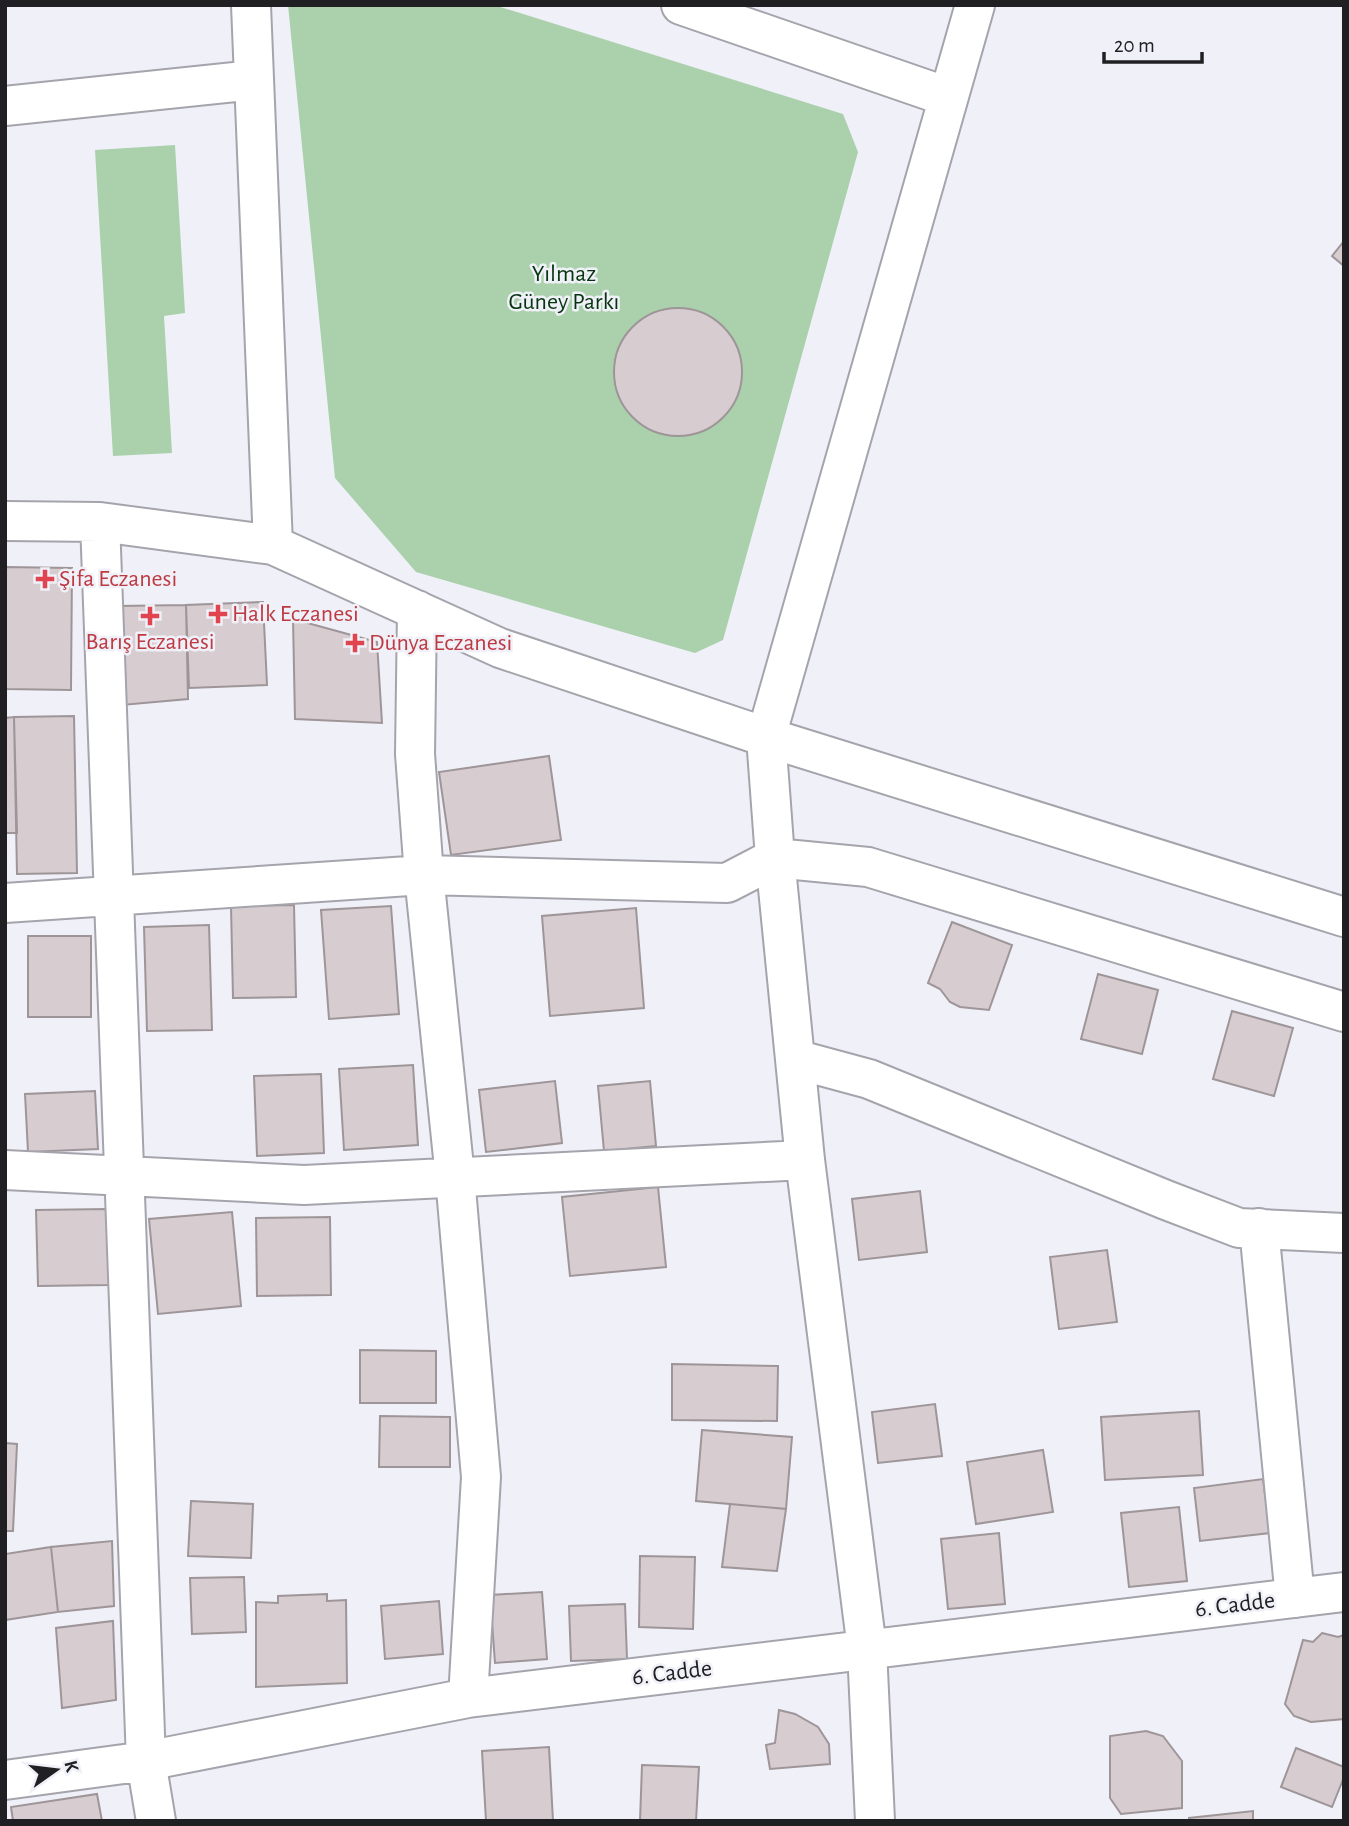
<svg xmlns="http://www.w3.org/2000/svg" width="1349" height="1826" viewBox="0 0 1349 1826" font-family="'Alegreya Sans',sans-serif">
<style>
.green{fill:#aad1ac}
.building{fill:#d7cdd1;stroke:#9e9598;stroke-width:2}
.lines{fill:none;stroke-linecap:round;stroke-linejoin:round}
.minor-casing{stroke:#a5a4ac;stroke-width:42}
.minor{stroke:#fff;stroke-width:38}
.health-dot{fill:#e0444e;stroke:#f0f0f8;stroke-width:2.5}
.labels{text-anchor:middle;dominant-baseline:central;stroke-width:5;stroke-linejoin:round;paint-order:stroke}
.park-label{font-size:24px;fill:#05350e;stroke:#f0f0f8}
.health-label{font-size:24px;fill:#be3a42;stroke:#f0f0f8;text-anchor:start}
.street-label{font-size:24px;fill:#202023;stroke:#f0f0f8}
</style>
<rect width="100%" height="100%" fill="#f0f0f8"/>
<!-- green -->
<path class="green" d="M288,5H494L843,114L858,152L723,640L695,653L416,572L335,478Z
M175,145L185,313L164,316L172,453L113,456L95,150Z"/>
<!-- building -->
<path class="building" d="M1344,241V266L1332,256Z
M614 372a64 64 0 1 1 128 0a64 64 0 1 1-128 0Z
M5,567L72,568L71,690L5,689Z
M263,602L267,685L189,688L186,605Z
M186,605L188,699L122,705L118,606Z
M293,619L377,642L382,723L295,719Z
M74,716L77,873L17,874L14,717Z
M14,717L17,833H5V718Z
M549,756L561,840L451,855L439,772Z
M294,905L296,997L233,998L231,906Z
M391,906L399,1014L329,1019L321,910Z
M636,908L644,1008L550,1016L542,916Z
M952,922L1012,945L989,1010L960,1007L950,1002L940,989L928,983Z
M209,925L212,1030L147,1031L144,927Z
M28,936H91V1017H28Z
M1098,974L1158,990L1142,1054L1081,1039Z
M1232,1011L1293,1028L1274,1096L1213,1079Z
M413,1065L418,1145L344,1150L339,1069Z
M321,1074L324,1153L257,1156L254,1076Z
M555,1081L562,1143L486,1152L479,1090Z
M650,1081L656,1146L604,1151L598,1086Z
M95,1091L98,1149L28,1152L25,1094Z
M658,1187L666,1267L570,1276L562,1197Z
M920,1191L927,1252L859,1260L852,1199Z
M107,1209L109,1285L38,1286L36,1210Z
M232,1212L241,1306L158,1314L149,1219Z
M330,1217L331,1295L257,1296L256,1218Z
M1107,1250L1117,1322L1059,1329L1050,1257Z
M360,1350L436,1351V1403H360Z
M672,1364L778,1366L777,1421L672,1420Z
M935,1404L942,1456L878,1463L872,1412Z
M1199,1411L1203,1475L1105,1480L1101,1417Z
M380,1416L450,1417V1467H379Z
M702,1430L792,1437L786,1509L696,1501Z
M5,1443L17,1444L13,1531H5Z
M1043,1450L1053,1512L976,1524L967,1462Z
M1263,1479L1270,1533L1200,1541L1194,1488Z
M191,1501L253,1504L251,1558L188,1556Z
M730,1504L786,1509L777,1571L722,1567Z
M1179,1507L1187,1581L1129,1587L1121,1513Z
M999,1533L1005,1604L948,1609L941,1539Z
M112,1541L114,1606L58,1612L51,1547Z
M51,1547L58,1612L5,1620V1554Z
M640,1556L695,1557L693,1629L639,1627Z
M244,1577L246,1632L192,1634L190,1578Z
M542,1592L547,1659L495,1663L490,1595Z
M327,1594V1601L346,1600L347,1683L256,1687V1602L278,1603V1596Z
M439,1601L443,1654L385,1659L381,1606Z
M625,1604L627,1659L571,1661L569,1606Z
M113,1621L116,1700L62,1708L56,1628Z
M1322,1633L1338,1637L1344,1635V1719L1311,1722L1294,1716L1285,1704L1303,1640L1313,1642Z
M779,1710L795,1714L818,1727L829,1744L830,1764L770,1769L766,1745L775,1743Z
M1146,1731L1163,1736L1182,1761V1808L1121,1814L1110,1798V1736Z
M549,1747L553,1821H486L482,1751Z
M1296,1748L1344,1767V1777L1332,1807L1281,1787Z
M642,1765L699,1767L696,1821H640Z
M97,1794L102,1821H13L11,1807Z
M1253,1811V1821H1189V1818Z"/>
<g class="lines">
<defs>
<path id="minor" d="M251,5L273,545
M681,5L948,97
M5,106L254,80
M5,521L100,522L273,545L500,648L766,737L1344,917
M100,522C117,935 129,1348 146,1761L156,1821
M417,610L415,754L424,875L455,1177L481,1477L468,1698
M5,903L424,875L727,883L775,858L868,867L1344,1012
M795,1059L869,1079L1166,1200L1239,1228L1344,1233
M5,1170L304,1185L805,1160
M1259,1228L1295,1598
M5,1780L146,1761L468,1698L1344,1592
M875,1821L867,1649L805,1160L775,858L766,737L975,5"/>
</defs>
<!-- minor casing -->
<use href="#minor" class="minor-casing"/>
<!-- minor -->
<use href="#minor" class="minor"/>
</g>
<!-- markers -->
<g class="health-dot">
<path d="M41.5 568.5h7v7h7v7h-7v7h-7v-7h-7v-7h7z"/>
<path d="M214.5 603.5h7v7h7v7h-7v7h-7v-7h-7v-7h7z"/>
<path d="M146.5 605.5h7v7h7v7h-7v7h-7v-7h-7v-7h7z"/>
<path d="M351.5 632.5h7v7h7v7h-7v7h-7v-7h-7v-7h7z"/>
</g>
<g class="labels">
<!-- park labels -->
<g class="park-label">
<text x="564" y="274">Yılmaz<tspan x="564" dy="28">Güney Parkı</tspan></text>
</g>
<!-- health labels -->
<g class="health-label">
<text x="59" y="579">Şifa Eczanesi</text>
<text x="232" y="614">Halk Eczanesi</text>
<text x="150" y="642" text-anchor="middle">Barış Eczanesi</text>
<text x="369" y="643">Dünya Eczanesi</text>
</g>
<!-- street labels -->
<g class="street-label">
<text transform="translate(1235 1605) rotate(-7)">6. Cadde</text>
<text transform="translate(672 1673) rotate(-7)">6. Cadde</text>
</g>
</g>
<!-- border -->
<rect width="1349" height="1826" fill="none" stroke="#202023" stroke-width="14"/>
<!-- north arrow -->
<g transform="translate(56 1770) rotate(76)" stroke="#f0f0f8" stroke-width="5" paint-order="stroke">
<path d="M0-5L12 26L0 18L-12 26Z" fill="#202023"/>
<text y="-10" font-size="19" font-weight="bold" text-anchor="middle" fill="#202023">K</text>
</g>
<!-- scale -->
<path d="M1104 52v10h98v-10" fill="none" stroke="#202023" stroke-width="3.5"/>
<text x="1114" y="52" font-size="21" fill="#202023" stroke="#f0f0f8" stroke-width="5" paint-order="stroke">20 m</text>
</svg>
